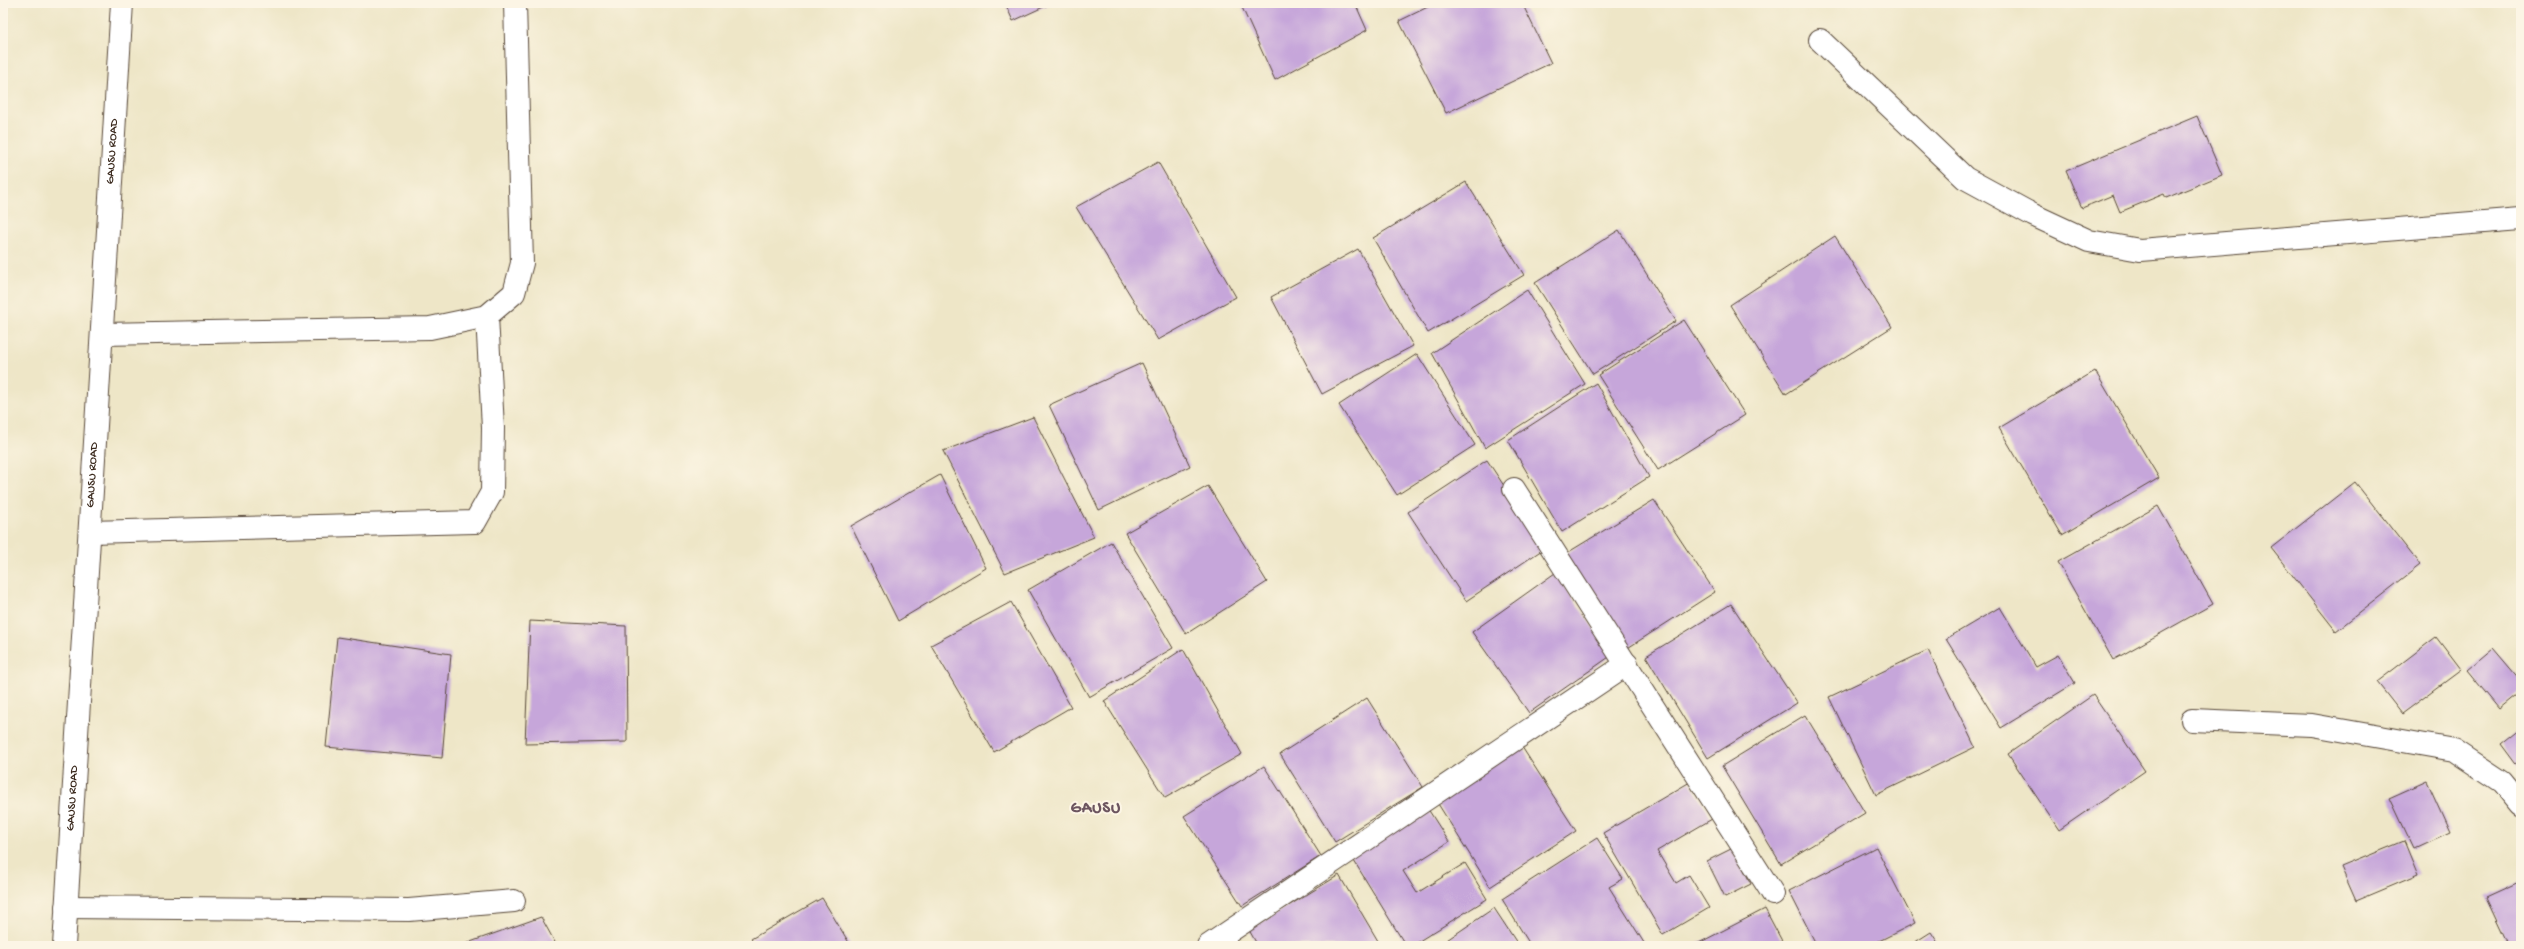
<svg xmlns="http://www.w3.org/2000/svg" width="2524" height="949" viewBox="0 0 2524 949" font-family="'Gochi Hand',sans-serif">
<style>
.building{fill:#c6a6da}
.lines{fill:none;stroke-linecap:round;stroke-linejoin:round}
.minor-casing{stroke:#564637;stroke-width:24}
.minor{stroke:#fff;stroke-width:22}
.labels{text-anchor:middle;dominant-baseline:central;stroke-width:4;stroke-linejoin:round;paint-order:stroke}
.street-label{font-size:12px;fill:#3b2a1e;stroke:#fcf5e5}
.district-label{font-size:16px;font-weight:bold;letter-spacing:1px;fill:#6c5560;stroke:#fcf5e5}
</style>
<rect width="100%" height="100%" fill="#fcf5e5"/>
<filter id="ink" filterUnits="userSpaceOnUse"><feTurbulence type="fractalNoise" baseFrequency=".025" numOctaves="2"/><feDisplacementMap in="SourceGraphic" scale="8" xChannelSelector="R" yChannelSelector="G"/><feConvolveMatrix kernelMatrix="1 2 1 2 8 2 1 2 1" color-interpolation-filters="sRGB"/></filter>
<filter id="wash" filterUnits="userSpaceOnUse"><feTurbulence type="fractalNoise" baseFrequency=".012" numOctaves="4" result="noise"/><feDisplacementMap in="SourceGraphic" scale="16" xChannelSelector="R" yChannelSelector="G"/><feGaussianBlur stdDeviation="0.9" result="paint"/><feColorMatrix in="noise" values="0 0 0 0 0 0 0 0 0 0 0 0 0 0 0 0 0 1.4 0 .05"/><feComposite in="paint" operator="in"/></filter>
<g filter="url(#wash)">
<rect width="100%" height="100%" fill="#eee6c7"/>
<g id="blocks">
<!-- building -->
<path class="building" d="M1005,3H1052L1013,21Z
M1240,3H1355L1367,30L1275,80Z
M1436,3H1522L1551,63L1446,113L1399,21Z
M2197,116L2222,175L2166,198L2164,194L2120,212L2113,195L2082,208L2066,171Z
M1158,162L1236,297L1158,340L1076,207Z
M1466,182L1524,275L1428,333L1373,238Z
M1619,230L1676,321L1593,374L1535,283Z
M1835,236L1892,327L1786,394L1730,305Z
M1358,249L1413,346L1322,394L1271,297Z
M1527,290L1585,384L1485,448L1432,353Z
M1684,320L1745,415L1658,470L1598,375Z
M1417,354L1475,445L1397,495L1339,405Z
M1142,363L1190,466L1099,510L1049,405Z
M2095,371L2159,478L2062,535L1999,428Z
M1596,383L1649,477L1562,532L1508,440Z
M1033,417L1094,537L1005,573L943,451Z
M1487,460L1545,548L1466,601L1408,512Z
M940,475L986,568L898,621L851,526Z
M2355,482L2420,565L2336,631L2271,548Z
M1208,486L1267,582L1186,634L1125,533Z
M1654,500L1715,592L1623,651L1562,556Z
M2158,506L2213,604L2113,660L2058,562Z
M1111,542L1173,648L1089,697L1028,590Z
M1555,573L1612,655L1529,713L1472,632Z
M1011,602L1071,707L994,752L931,645Z
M1731,604L1797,703L1708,758L1646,656Z
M2000,607L2036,667L2058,655L2075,683L2001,728L1946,639Z
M530,621L626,626L627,742L525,744Z
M337,637L451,654L442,758L326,747Z
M2436,637L2461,670L2402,714L2377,682Z
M2493,648L2521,681V691L2499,709L2467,670Z
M1183,649L1242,754L1165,798L1104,701Z
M1928,650L1975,747L1876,795L1829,697Z
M2093,695L2145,771L2059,830L2008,754Z
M1367,698L1423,787L1335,842L1280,754Z
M1805,715L1865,813L1781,864L1722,766Z
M2521,728V771L2501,744Z
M1520,744L1576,831L1490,887L1435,799Z
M1264,766L1321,856L1242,906L1184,816Z
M2427,781L2450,832L2413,849L2389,798Z
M1690,782L1712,819L1657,851L1676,883L1689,875L1709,908L1663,935L1603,833Z
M1428,809L1449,842L1403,871L1417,893L1465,863L1487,899L1411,946H1406L1351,856Z
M1597,838L1623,879L1609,887L1646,946H1531L1502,899Z
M2404,841L2418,875L2356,901L2341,867Z
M1876,847L1915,923L1869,946H1817L1789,891Z
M1733,848L1751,884L1725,897L1707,861Z
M1339,875L1381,946H1258L1249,930Z
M2521,881V946H2509L2486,897Z
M822,898L851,946H755L751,939Z
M1494,908L1519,946H1438Z
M1765,909L1782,941L1772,946H1693Z
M541,917L557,946H459Z
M1931,932L1940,946H1909Z
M1236,941L1239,946H1228Z"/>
</g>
</g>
<g filter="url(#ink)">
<use href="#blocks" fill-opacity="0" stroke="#564637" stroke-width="1"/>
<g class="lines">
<defs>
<g id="minor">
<path d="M1820,40L1965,178L2033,215L2089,241L2140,250L2521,219"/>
<path d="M103,334L430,328L487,316L514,293L522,263L515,3"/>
<path d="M1514,489L1773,894"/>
<path d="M90,532L475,522L492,492L493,428L487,316"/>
<path d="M2192,720L2312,725L2454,750L2502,782L2521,805"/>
<path d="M66,907L409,910L514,901"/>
<path id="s1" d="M64,946L122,3"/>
<path d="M1208,946L1627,664"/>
</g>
</defs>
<!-- minor casing -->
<use href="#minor" class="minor-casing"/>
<!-- minor -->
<use href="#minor" class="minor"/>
</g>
</g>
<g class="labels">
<!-- street labels -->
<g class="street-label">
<text stroke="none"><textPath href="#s1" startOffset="796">GAUSU ROAD</textPath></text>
<text stroke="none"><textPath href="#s1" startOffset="472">GAUSU ROAD</textPath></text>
<text stroke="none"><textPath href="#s1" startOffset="148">GAUSU ROAD</textPath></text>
</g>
<!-- district labels -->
<g class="district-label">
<text x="1096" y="809">GAUSU</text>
</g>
</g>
<!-- margin -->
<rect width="2524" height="949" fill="none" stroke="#fcf5e5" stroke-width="16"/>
</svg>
